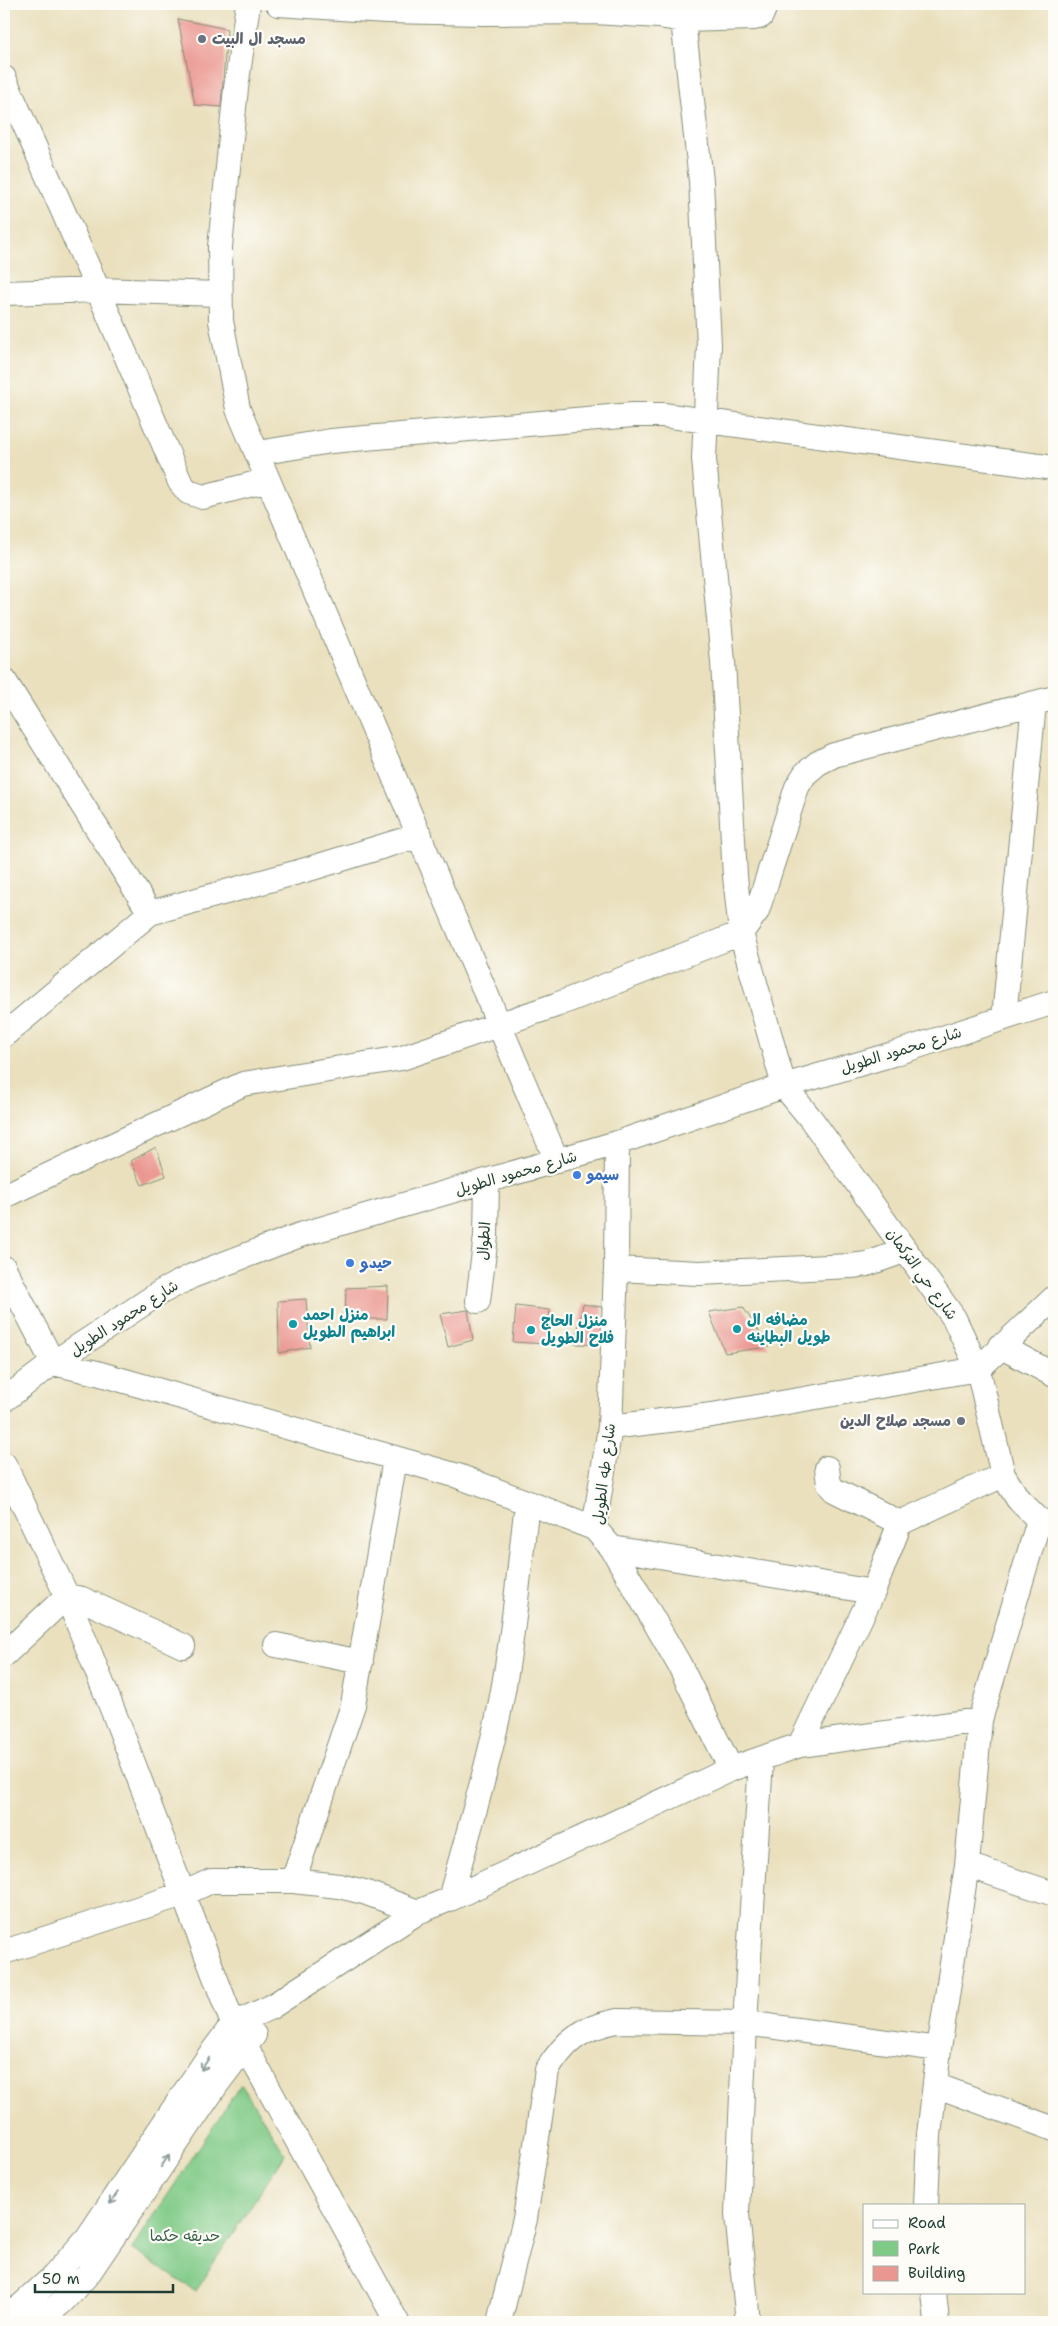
<svg xmlns="http://www.w3.org/2000/svg" width="1058" height="2326" viewBox="0 0 1058 2326" font-family="'Shantell Sans','Playpen Sans Arabic',sans-serif">
<style>
.green{fill:#80ca87;stroke:#50845e}
.building{fill:#eb9791}
.lines{fill:none;stroke-linecap:round;stroke-linejoin:round}
.minor-casing{stroke:#848e79;stroke-width:26}
.minor{stroke:#fff;stroke-width:24}
.oneway{stroke:#8f9e9a}
.worship-dot{fill:#6b7280;stroke:#fdfcf7;stroke-width:2}
.shop-dot{fill:#3f7fe0;stroke:#fdfcf7;stroke-width:2}
.culture-dot{fill:#0f9aa8;stroke:#fdfcf7;stroke-width:2}
.labels{text-anchor:middle;dominant-baseline:central;stroke-width:4.5;stroke-linejoin:round;paint-order:stroke}
.worship-label{font-size:15px;font-weight:bold;fill:#5b616d;stroke:#fdfcf7;text-anchor:start}
.street-label{font-size:15px;fill:#1f3d34;stroke:#fdfcf7}
.shop-label{font-size:15px;font-weight:bold;fill:#366cbe;stroke:#fdfcf7;text-anchor:start}
.culture-label{font-size:15px;font-weight:bold;fill:#0d838f;stroke:#fdfcf7;text-anchor:start}
.park-label{font-size:15px;fill:#376049;stroke:#fdfcf7}
</style>
<rect width="100%" height="100%" fill="#fdfcf7"/>
<filter id="ink" filterUnits="userSpaceOnUse"><feTurbulence type="fractalNoise" baseFrequency=".02" numOctaves="2"/><feDisplacementMap in="SourceGraphic" scale="10" xChannelSelector="R" yChannelSelector="G"/><feConvolveMatrix kernelMatrix="1 2 1 2 8 2 1 2 1" color-interpolation-filters="sRGB"/></filter>
<filter id="wash" filterUnits="userSpaceOnUse"><feTurbulence type="fractalNoise" baseFrequency=".0096" numOctaves="4" result="noise"/><feDisplacementMap in="SourceGraphic" scale="20" xChannelSelector="R" yChannelSelector="G"/><feGaussianBlur stdDeviation="1.12" result="paint"/><feColorMatrix in="noise" values="0 0 0 0 0 0 0 0 0 0 0 0 0 0 0 0 0 1.4 0 .05"/><feComposite in="paint" operator="in"/></filter>
<g filter="url(#wash)">
<rect width="100%" height="100%" fill="#eae0be"/>
<!-- green -->
<path class="green" d="M241,2084L285,2154L195,2291L132,2249Z"/>
<g id="blocks">
<!-- building -->
<path class="building" d="M178,19L227,29L221,107L195,105Z
M156,1147L166,1176L142,1185L131,1161Z
M388,1286L387,1319H345L346,1288Z
M306,1299L310,1347L279,1353L278,1301Z
M583,1304L602,1307L606,1345L575,1344Z
M516,1306L550,1310L547,1344L513,1342Z
M743,1307L769,1347L725,1353L709,1312Z
M468,1310L473,1340L448,1347L440,1314Z"/>
</g>
</g>
<g filter="url(#ink)">
<use href="#blocks" fill-opacity="0" stroke="#848e79" stroke-width="1"/>
<g class="lines">
<defs>
<path id="minor" d="M248,4L236,88L220,247L221,321L238,409L557,1161
M278,4L386,11L483,13L595,12L659,16L683,20L754,18L761,16L766,4
M683,20L701,181L709,345L704,459L723,662L735,876L741,933L784,1086L811,1119L954,1318L978,1369L1003,1475L1018,1499L1039,1520L1054,1525
M4,78L98,290L180,482L188,492L203,497L268,480
M4,293L98,290L219,294
M258,453L331,441L633,415H663L1054,468
M4,680L150,913
M1004,1018L1034,703
M4,1035L150,913L309,869L420,835
M617,1143L616,1269L610,1427L594,1528L612,1548L679,1664L731,1769
M4,1196L243,1084L402,1058L556,1005L741,933L757,911L797,787L805,774L818,763L834,755L1054,698
M4,1268L53,1363L97,1373L458,1476L594,1528
M616,1269L699,1273L851,1266L867,1264L904,1251
M478,1301L486,1236L487,1181
M1000,1346L1054,1375
M4,1400L53,1363L161,1292L192,1276L300,1235L617,1143L784,1086L893,1054L1054,1002
M610,1427L712,1415L978,1369L1054,1298
M4,1464L67,1596L119,1726L233,2024L397,2322
M827,1468L829,1484L834,1490L900,1523
M612,1548L873,1592
M276,1645L361,1662
M4,1655L67,1596L82,1599L183,1646
M800,1745L873,1592L900,1523L1003,1475
M967,1865L1054,1894
M293,1881L353,1705L395,1459
M450,1899C467,1836 487,1772 500,1707C513,1640 519,1571 527,1503
M4,1952L183,1894L211,1881H293L339,1886L364,1892L418,1912
M935,2085L1054,2129
M926,2205L929,2135L939,2049L967,1865L980,1720L1039,1520
M934,2292L937,2322
M4,2317L21,2306L53,2277L88,2237L207,2059L233,2024L271,2007L418,1912L450,1899L731,1769L800,1745L980,1720
M38,2322L62,2302L88,2274L217,2084L254,2035
M499,2322L525,2219L547,2070C566,2040 581,2028 617,2021L745,2023L939,2049
M748,2322L737,2214L745,2023L761,1760"/>
</defs>
<!-- minor casing -->
<use href="#minor" class="minor-casing"/>
<!-- minor -->
<use href="#minor" class="minor"/>
</g>
<!-- one-way arrows -->
<defs><path id="oneway-shaft" d="M-6 0H5M1.5-3L5.5 0L1.5 3" fill="none" stroke-width="1.6" stroke-linecap="round" stroke-linejoin="round" transform="scale(1.25)"/></defs>
<g class="oneway">
<use href="#oneway-shaft" transform="translate(205 2064) rotate(123)"/>
<use href="#oneway-shaft" transform="translate(165 2161) rotate(-56)"/>
<use href="#oneway-shaft" transform="translate(114 2198) rotate(124)"/>
</g>
</g>
<!-- markers -->
<g class="worship-dot">
<circle cx="202" cy="39" r="5"/>
<circle cx="961" cy="1421" r="5"/>
</g>
<g class="shop-dot">
<circle cx="577" cy="1175" r="5"/>
<circle cx="350" cy="1263" r="5"/>
</g>
<g class="culture-dot">
<circle cx="293" cy="1324" r="5"/>
<circle cx="737" cy="1329" r="5"/>
<circle cx="531" cy="1330" r="5"/>
</g>
<g class="labels">
<!-- worship labels -->
<g class="worship-label">
<text x="212" y="39">مسجد ال البيت</text>
<text x="951" y="1421" text-anchor="end">مسجد صلاح الدين</text>
</g>
<!-- street labels -->
<g class="street-label">
<text transform="translate(901 1050) rotate(-17)">شارع محمود الطويل</text>
<text transform="translate(516 1173) rotate(-16)">شارع محمود الطويل</text>
<text transform="translate(484 1241) rotate(-86)">الطوال</text>
<text transform="translate(922 1274) rotate(54)">شارع حي التركمان</text>
<text transform="translate(124 1318) rotate(-33)">شارع محمود الطويل</text>
<text transform="translate(604 1474) rotate(-83)">شارع طه الطويل</text>
</g>
<!-- shop labels -->
<g class="shop-label">
<text x="587" y="1175">سيمو</text>
<text x="360" y="1263">حيدو</text>
</g>
<!-- culture labels -->
<g class="culture-label">
<text x="303" y="1315">منزل احمد<tspan x="303" dy="17">ابراهيم الطويل</tspan></text>
<text x="747" y="1320">مضافه ال<tspan x="747" dy="17">طويل البطاينه</tspan></text>
<text x="541" y="1321">منزل الحاج<tspan x="541" dy="17">فلاح الطويل</tspan></text>
</g>
<!-- park labels -->
<g class="park-label">
<text x="185" y="2236">حديقه حكما</text>
</g>
</g>
<!-- margin -->
<rect width="1058" height="2326" fill="none" stroke="#fdfcf7" stroke-width="20"/>
<!-- legend -->
<rect x="863" y="2204" width="162" height="90" fill="#fdfcf7" stroke="#a4b0a9"/>
<rect x="873" y="2220" width="25" height="8" fill="#ffffff" stroke="#a4b0a9"/>
<text x="908" y="2228" font-size="15" fill="#1f3d34">Road</text>
<rect x="873" y="2241" width="25" height="15" fill="#80ca87" stroke="#a4b0a9"/>
<text x="908" y="2254" font-size="15" fill="#1f3d34">Park</text>
<rect x="873" y="2266" width="25" height="15" fill="#eb9791" stroke="#a4b0a9"/>
<text x="908" y="2278" font-size="15" fill="#1f3d34">Building</text>
<!-- scale -->
<path d="M35 2284v8h138v-8" fill="none" stroke="#1f3d34" stroke-width="2.5"/>
<text x="42" y="2284" font-size="15" fill="#1f3d34" stroke="#fdfcf7" stroke-width="4" paint-order="stroke">50 m</text>
</svg>
